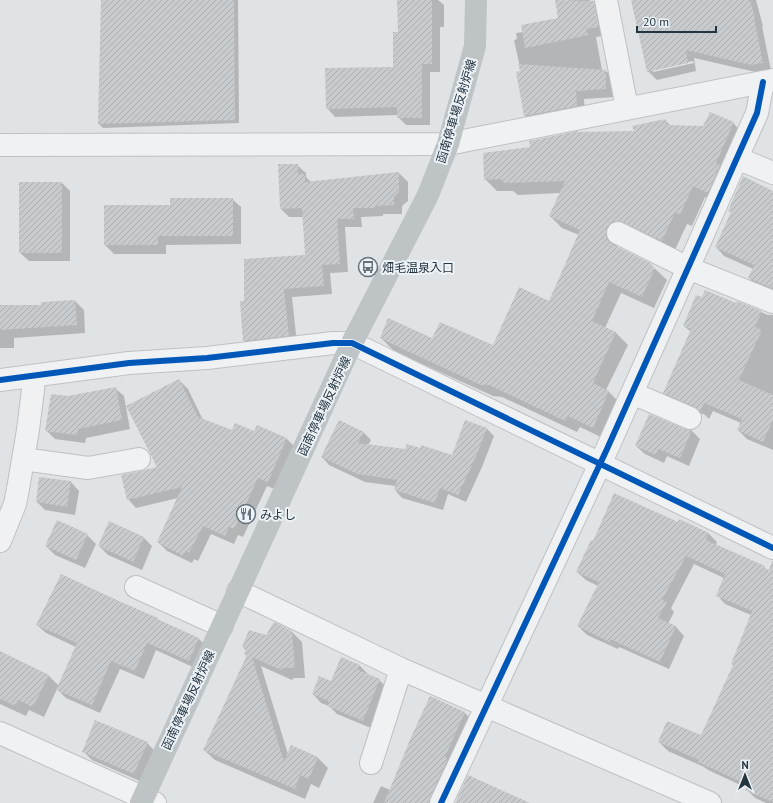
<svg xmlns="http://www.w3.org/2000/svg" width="773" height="803" viewBox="0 0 773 803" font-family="'PT Sans','Noto Sans JP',sans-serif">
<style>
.shadow{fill:#0003;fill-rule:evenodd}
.building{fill:url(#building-hatch)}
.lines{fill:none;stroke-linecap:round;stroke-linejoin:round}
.street-casing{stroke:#bec1c3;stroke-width:24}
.street{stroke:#eff1f2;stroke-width:22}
.secondary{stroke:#bec3c6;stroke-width:22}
.cycleway-casing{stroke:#ecf2f6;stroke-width:8}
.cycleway{stroke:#0057b8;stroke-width:6}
.labels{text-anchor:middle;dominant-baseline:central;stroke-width:4;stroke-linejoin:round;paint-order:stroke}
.street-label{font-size:12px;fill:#253540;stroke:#ecf2f6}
.poi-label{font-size:12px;fill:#253540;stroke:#ecf2f6;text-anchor:start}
</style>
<defs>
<pattern id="building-hatch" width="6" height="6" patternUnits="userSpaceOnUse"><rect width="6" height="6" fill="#c8cbcd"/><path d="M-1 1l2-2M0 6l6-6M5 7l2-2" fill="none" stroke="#acafb1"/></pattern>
</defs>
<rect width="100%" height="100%" fill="#e0e3e5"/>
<!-- shadow -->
<path class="shadow" d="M102,0H238L239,123L103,128L99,124Z
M398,0H438L444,5V27H440V72H430V125H406L398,117V115L335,117L327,108L394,68L399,33Z
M571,0H589L593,2L602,10L607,35L596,37L602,70H605L614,79V97L584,99L585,114L534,124L525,116L521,72L514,40L517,39L516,33L523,32L560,19L556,3Z
M632,0H756L763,26H762L771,71L760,73L694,58L696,71L657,80L648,71ZM693,61L694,63L653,72V69Z
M665,120L671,126L704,127L733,123L745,135L720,204L705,197L692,226L687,224L674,252L618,240L617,246L618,248L651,265L667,280L654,308L621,293L605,328L616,333L628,345L606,390L609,392L621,404L605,439L580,427L577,432L502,397L493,396L418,362L393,350L381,338L433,340L494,346L550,302L579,235L562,228L550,216L560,193L518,195L513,191H497L485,179L635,132Z
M297,165L306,173V177L311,182L399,173L408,182V201L402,206V214H383V216L361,217L362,227H345L348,272L330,273L332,294L292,297L297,344L253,349L244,341L245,302L306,256L303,217H289L281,209Z
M62,183L70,191V261H29L20,253Z
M773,192V293L757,287L749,278L753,269L724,256L716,247L731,213L729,210Z
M232,199L241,207V244L166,245V254H114L105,245V206H171Z
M75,301L84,310L85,333L14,338V348H0V306H42Z
M738,302L768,315H773V450L747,439L738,430L741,423L713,411L709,419L705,415L673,401L664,393L691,332L684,326L737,304Z
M179,380L188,389L203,420L232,432H255L258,426L287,439L295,447L277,490L267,486L243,537L238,535L234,544L211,534L198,561L194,559L192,563L167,551L158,542L178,498L136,508L128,499L158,468Z
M115,388L124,396L130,429L86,438L85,443L55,439L46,430L68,397Z
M486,428L494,436L482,467L466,502L448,494L443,510L402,498L395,490L396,486L365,482L329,465L322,457L363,432L371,440L368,445L453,456Z
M685,430L692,431L700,439L689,466L667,456L664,463L645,454L636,446Z
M71,482L79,491L75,515L45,510L37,502Z
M678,523L709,534L717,542L715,546L764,567L767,570L773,572V803H766L755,798L747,790V788L708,770L704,767L668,751L659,742L702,736L734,665L751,615L725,604L717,595L724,578L694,564L671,608L674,612L668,624L676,627L684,636L669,669L619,647L618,649L587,635L578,626L598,586L586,580L577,572L594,542Z
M87,535L96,544L85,568L55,555L46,546Z
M144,538L152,546L142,570L108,555L99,546Z
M157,618L160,622L199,639L207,647L197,669L156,650L144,679L120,669L100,713L66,698L57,689L44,717L29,710L26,716L0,704V652L48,675L59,686L76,647L46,633L37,625Z
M292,632L302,642L305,678H294L292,680L261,666L288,754L291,746L318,758L328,768L319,788L311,784L305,799L215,760L204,750L247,656L245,654L246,651L243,647L266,637Z
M342,658L360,666L368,674V675L379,680L388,688L371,728L337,714L329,706L321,703L313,694L332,682Z
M465,713L473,721L440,803H373L381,786L390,790Z
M147,743L155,751L142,782L92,760L83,751Z"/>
<!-- building -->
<path class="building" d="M101,0H234L235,120L98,124Z
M397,0H432V64H422V118H397V107L326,109L325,68L393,67V32H398Z
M555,0L594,1L599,27L586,29L588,35L525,48L521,25L558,18Z
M631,0H750L755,18H754L763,63L751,65L686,50L688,63L647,72Z
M518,64L606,70V89L576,91L577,106L524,116L516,72L520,71Z
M710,112L734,122L716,163L720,165L708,193L693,186L680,215L675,212L662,241L623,222L618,221L611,222L607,228L606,233L607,240L612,244L652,264L651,266L655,268L642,297L609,282L592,321L616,332L593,383L609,391L593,428L568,416L565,421L489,385H481L405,350L380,338L388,318L432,338L440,322L493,345L519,287L549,301L580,230L549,216L565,181L505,183L500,179L484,180L483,153L530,147L529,141L578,131V132L634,131L632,126L665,119L667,125L703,126Z
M278,164H298V174H305V182L399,172V192L394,197V205L375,206V208H353L354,219H337L340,264L322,265L324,286L284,289L289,336L243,341L240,301H244V259L305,255L302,208L280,209Z
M743,176L773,191V285L772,288L748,278L754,265L715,247L731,212L728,211Z
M19,182H62V253H19Z
M170,198H233V236H158V245H104V205H170Z
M705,290L736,303L737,301L762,311L755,327L762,330L739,380L773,395V420L763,442L737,430L742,419L704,403L700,412L695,407L663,393L691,329L683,326L696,295L702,297Z
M75,300L77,325L0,330V305H41V302Z
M179,379L198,417L232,430L235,423L254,431L257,425L287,438L268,482L258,478L234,529L229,527L225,536L203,526L189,553L186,551L183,556L157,542L182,487L127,500L121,475L141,471L157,467L126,406Z
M116,387L122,420L78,429L77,435L45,431L51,394L68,396Z
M649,414L685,429L692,430L680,458L658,449L656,455L635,446Z
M339,420L364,432L358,443L405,449L407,444L420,448L421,445L452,455L465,420L487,428L475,459L458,495L440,488L435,503L394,490L397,480L357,474L321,457Z
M39,477L71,481L67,507L36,502Z
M614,493L678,522L679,519L709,533L706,540L765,566L764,568L769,570L772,561H773V802L745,790L748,785L698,762L699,760L658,742L667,721L701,735L733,665L731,664L752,611L716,596L725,574L686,556L662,600L667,602L658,618L676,626L660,662L610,639L609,642L577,626L599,582L576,572L591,540L593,541Z
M57,520L88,534L76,560L45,546Z
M109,521L144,537L133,562L98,546Z
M61,574L121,602L158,618L157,619L199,638L189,661L147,643L135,671L111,661L92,705L56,690L77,643L36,625Z
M274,622L292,631L295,668H283L281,670L252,657L284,762L291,745L318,757L309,779L300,775L295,789L203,750L247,655L244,654L246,649L242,647L249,630L266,635Z
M0,651L49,675L33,707L18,700L15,706L0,699Z
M341,657L360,665L358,670L380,679L363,721L327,706L329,701L312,694L319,676L331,681Z
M430,696L465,712L445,757L448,758L430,798L429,803H384L412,735Z
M95,720L148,742L134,774L82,752Z
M468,775L530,803H455Z"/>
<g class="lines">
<defs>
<path id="street" d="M606,0L627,108
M0,145L448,144L773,80
M737,158L773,173
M618,233L688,268L773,302
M0,380L129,363L207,358L333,343H352L773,548
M632,393L690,418
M23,459L88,468L139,459
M0,541L15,504L18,489L28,430L33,390L34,376
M136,587L222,626
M238,591L401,669
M0,733L155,803
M371,763L401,669L710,803
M441,803L607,449L688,268L757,113L763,82"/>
</defs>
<!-- street casing -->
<use href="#street" class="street-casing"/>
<!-- street -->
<use href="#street" class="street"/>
<!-- secondary -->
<path class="secondary" d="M141,803L352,343L428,195L448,144L475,46L476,0"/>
<defs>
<path id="cycleway" d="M0,380L129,363L207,358L333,343H352L773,548
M441,803L607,449L688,268L757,113L763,82"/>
</defs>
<!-- cycleway casing -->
<use href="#cycleway" class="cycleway-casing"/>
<!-- cycleway -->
<use href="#cycleway" class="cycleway"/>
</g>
<!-- icons -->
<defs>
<symbol id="bus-ring" viewBox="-11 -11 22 22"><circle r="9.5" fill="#ecf2f6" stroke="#66727a" stroke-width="1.5"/><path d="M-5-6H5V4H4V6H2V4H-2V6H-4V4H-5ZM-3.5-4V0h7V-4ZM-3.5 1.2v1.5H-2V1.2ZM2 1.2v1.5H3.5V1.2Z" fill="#66727a"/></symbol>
<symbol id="restaurant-ring" viewBox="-11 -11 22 22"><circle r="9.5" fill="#ecf2f6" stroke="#66727a" stroke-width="1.5"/><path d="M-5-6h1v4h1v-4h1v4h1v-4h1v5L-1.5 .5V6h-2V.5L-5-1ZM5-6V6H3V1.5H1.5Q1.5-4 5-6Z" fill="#66727a"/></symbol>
</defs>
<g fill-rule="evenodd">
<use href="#bus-ring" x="357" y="256" width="22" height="22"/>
<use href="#restaurant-ring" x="235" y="503" width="22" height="22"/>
</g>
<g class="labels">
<!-- street labels -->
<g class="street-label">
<text transform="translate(456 111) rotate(-73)">函南停車場反射炉線</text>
<text transform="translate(324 406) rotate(-65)">函南停車場反射炉線</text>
<text transform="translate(188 700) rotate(-65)">函南停車場反射炉線</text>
</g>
<!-- poi labels -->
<g class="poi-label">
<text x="382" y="267">畑毛温泉入口</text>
<text x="260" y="514">みよし</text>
</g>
</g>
<!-- north arrow -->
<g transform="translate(745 775)" stroke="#ecf2f6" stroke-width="3" paint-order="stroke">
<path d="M0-3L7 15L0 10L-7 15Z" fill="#253540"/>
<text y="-6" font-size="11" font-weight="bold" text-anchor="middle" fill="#253540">N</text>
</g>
<!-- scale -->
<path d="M637 26v6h79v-6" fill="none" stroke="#253540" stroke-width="2"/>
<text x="643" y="26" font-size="12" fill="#253540" stroke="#ecf2f6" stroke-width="3" paint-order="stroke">20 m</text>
</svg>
